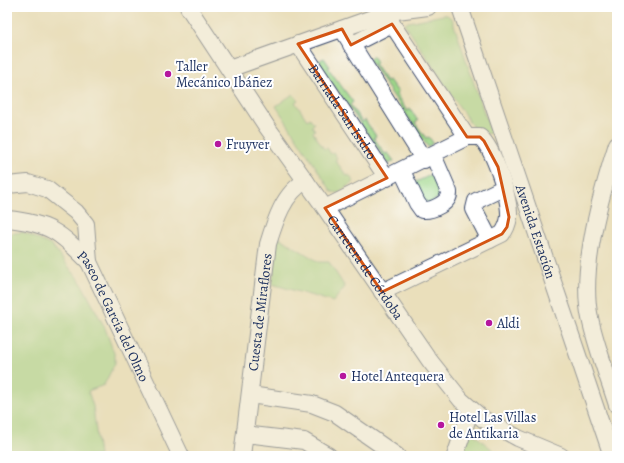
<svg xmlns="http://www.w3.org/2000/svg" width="624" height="463" viewBox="0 0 624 463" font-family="Alegreya,serif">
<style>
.green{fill:#9ed688;stroke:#5c8273}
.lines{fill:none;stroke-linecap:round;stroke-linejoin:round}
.minor-casing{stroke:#3a496c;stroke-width:18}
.minor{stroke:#fff;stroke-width:16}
.marked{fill:none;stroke:#d45514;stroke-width:3;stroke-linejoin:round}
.poi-dot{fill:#b5179e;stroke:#fff;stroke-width:1.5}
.labels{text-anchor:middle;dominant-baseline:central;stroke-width:4;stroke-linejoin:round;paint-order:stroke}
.poi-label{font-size:14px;fill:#1b2f5e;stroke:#fff;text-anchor:start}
.street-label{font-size:14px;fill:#1b2f5e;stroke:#fff}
</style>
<rect width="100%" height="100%" fill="#fff"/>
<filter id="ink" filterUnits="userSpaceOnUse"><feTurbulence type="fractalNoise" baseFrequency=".025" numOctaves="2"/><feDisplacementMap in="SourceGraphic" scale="8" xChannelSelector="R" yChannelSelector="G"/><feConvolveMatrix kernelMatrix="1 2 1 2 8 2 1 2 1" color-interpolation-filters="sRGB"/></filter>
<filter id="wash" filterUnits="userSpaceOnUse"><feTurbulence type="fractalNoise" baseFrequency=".012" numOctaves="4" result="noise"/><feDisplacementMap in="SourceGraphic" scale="16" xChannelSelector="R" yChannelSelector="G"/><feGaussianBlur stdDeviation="0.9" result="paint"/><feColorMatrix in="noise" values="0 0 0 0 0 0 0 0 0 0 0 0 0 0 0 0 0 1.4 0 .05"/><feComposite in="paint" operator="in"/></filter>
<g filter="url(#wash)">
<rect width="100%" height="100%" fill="#eadfbb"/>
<!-- green -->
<path class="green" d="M443,15H447L452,19L491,133L478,135L404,23Z
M373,56L377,62L374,64L386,81L389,80L398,92L396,94L407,111L410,109L418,121L415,123L426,138L429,137L433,143L428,147L369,60Z
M324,58L330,67L328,68L353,102L350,105L362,122L365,120L376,136L374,138L385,154L388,153L394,161L389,164L317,62Z
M293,94L298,100L295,102L307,120L310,118L314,124L312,126L315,130L313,132L324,149L327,148L331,154L334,153L337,158L335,160L347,176L349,175L354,182L339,193L332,192L276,106Z
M435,173L445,194L425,206L414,183Z
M23,232L52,246L80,281L105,328L115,356V363L104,385L88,391L93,406L99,456H7V234Z
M278,237L319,262H329L345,287L333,302L272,284Z
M470,431L500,456H462Z"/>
</g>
<g filter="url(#ink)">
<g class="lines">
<defs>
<g id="minor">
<path id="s1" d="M188,7L267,127L325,208L430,361L461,400L483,419L518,438L561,456"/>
<path id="s2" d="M460,7L612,456"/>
<path d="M389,12L392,24L467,137"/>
<path d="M342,29L424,160"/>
<path id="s3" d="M298,44L387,178"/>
<path d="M351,45L392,24"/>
<path d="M229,69L389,12L428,7"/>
<path d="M617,144C602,191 579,269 590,318C596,347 608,376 617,405"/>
<path d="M402,171L417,203L422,210C432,211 450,203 449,192L433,155"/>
<path d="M7,185L28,183L47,189L76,212L86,224L89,262"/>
<path d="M325,208L467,137H480C494,149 510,199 509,217C508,224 506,229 502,234L382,292"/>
<path id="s4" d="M7,219C49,223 60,232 89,262L181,456"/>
<path d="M490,240L474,209L476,201L503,188"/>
<path d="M250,395L312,404L335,413L397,456"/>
<path d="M245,434L304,441L329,456"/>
<path id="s5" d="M242,456L268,244C275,221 284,192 306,181"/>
<path d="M455,456L471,409"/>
</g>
</defs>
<!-- minor casing -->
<use href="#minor" class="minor-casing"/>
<!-- minor -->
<use href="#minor" class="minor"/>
</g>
</g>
<!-- marked area -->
<path d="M0 0H624V463H0ZM392,24L467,137H480L484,141L498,167L509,217L507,227L502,234L382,292L325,208L387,178L298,44L342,29L351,45Z" fill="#eadfbb" fill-opacity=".55" fill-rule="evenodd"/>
<path class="marked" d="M392,24L467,137H480L484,141L498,167L509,217L507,227L502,234L382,292L325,208L387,178L298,44L342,29L351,45Z"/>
<!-- markers -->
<g class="poi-dot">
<circle cx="168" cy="74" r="4"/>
<circle cx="218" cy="144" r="4"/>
<circle cx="489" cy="323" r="4"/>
<circle cx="343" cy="376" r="4"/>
<circle cx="441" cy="425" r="4"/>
</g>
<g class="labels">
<!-- poi labels -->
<g class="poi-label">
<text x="176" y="66">Taller<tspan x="176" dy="16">Mecánico Ibáñez</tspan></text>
<text x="226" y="144">Fruyver</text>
<text x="497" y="323">Aldi</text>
<text x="351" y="376">Hotel Antequera</text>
<text x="449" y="417">Hotel Las Villas<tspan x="449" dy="16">de Antikaria</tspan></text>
</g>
<!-- street labels -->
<g class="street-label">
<text stroke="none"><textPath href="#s3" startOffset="81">Barriada San Isidro</textPath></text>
<text stroke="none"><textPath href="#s2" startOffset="237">Avenida Estación</textPath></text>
<text stroke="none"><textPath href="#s1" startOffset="315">Carretera de Córdoba</textPath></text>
<text stroke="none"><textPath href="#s5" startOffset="145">Cuesta de Miraflores</textPath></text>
<text stroke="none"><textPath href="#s4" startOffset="155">Paseo de García del Olmo</textPath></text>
</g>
</g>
<!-- margin -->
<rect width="624" height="463" fill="none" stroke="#fff" stroke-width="24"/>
</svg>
